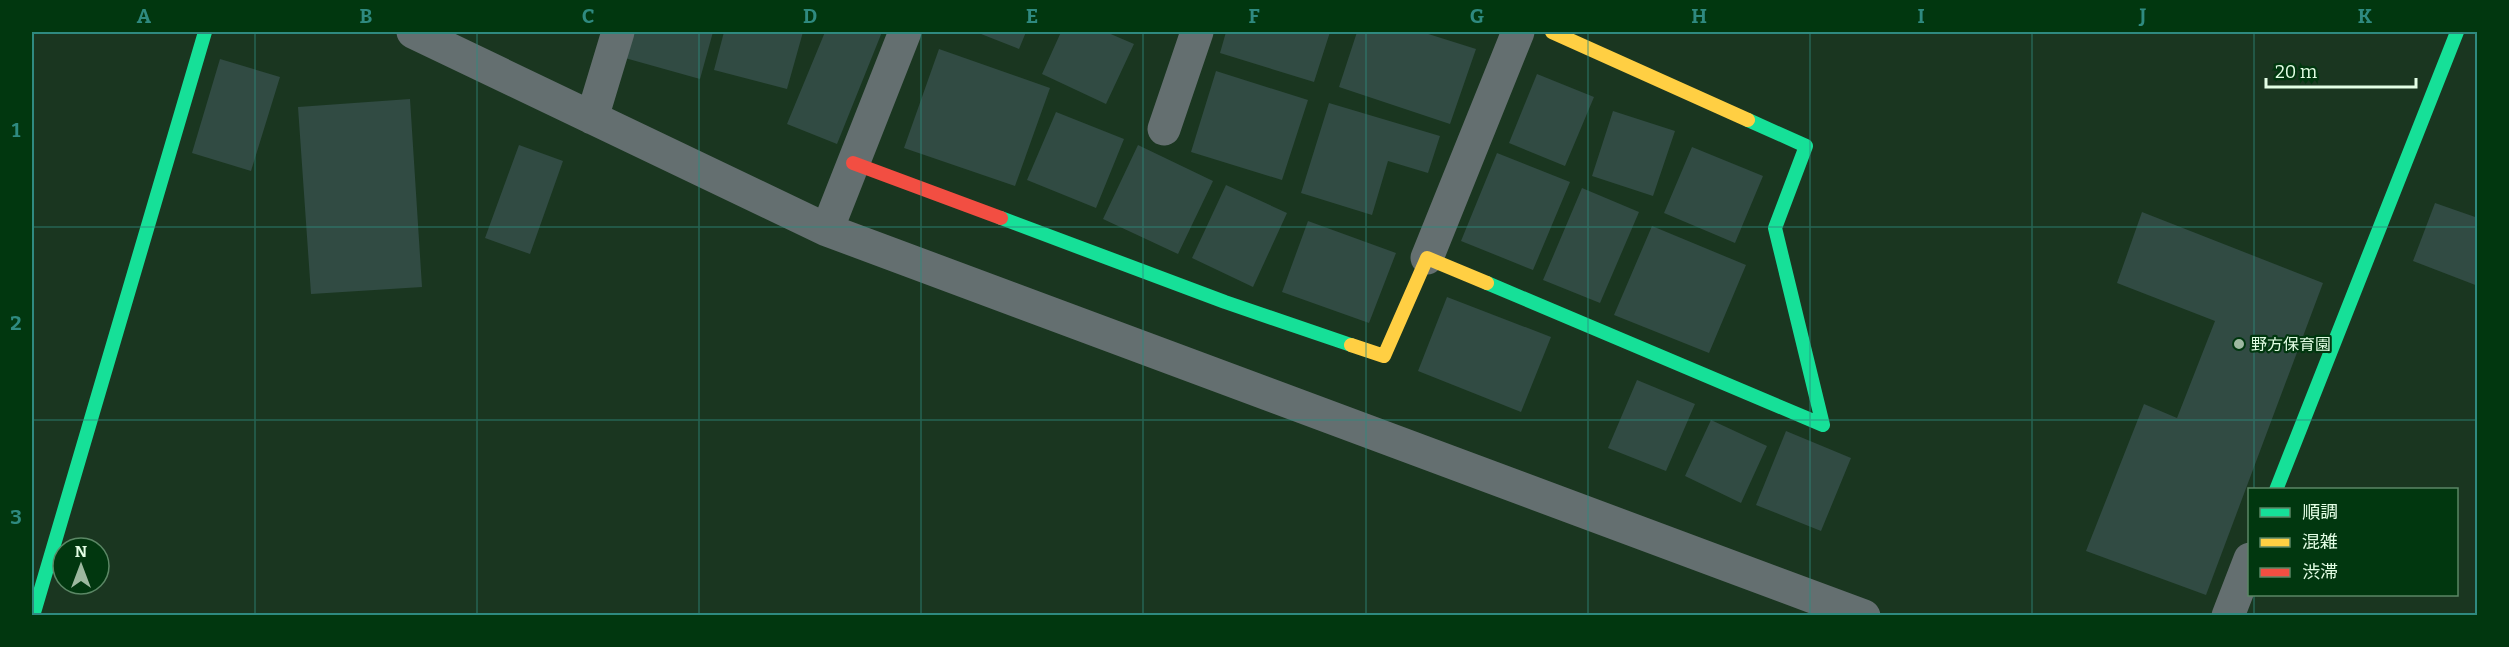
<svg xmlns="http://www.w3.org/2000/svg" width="2509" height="647" viewBox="0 0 2509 647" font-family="Bitter,'Noto Sans JP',serif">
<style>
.building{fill:#314b43}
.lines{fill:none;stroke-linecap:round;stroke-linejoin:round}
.street{stroke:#646f70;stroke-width:33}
.fast{stroke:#16e098;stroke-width:14}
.slow{stroke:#ffcf43;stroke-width:14}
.jam{stroke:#f24e42;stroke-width:14}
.grid{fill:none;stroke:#2f8a80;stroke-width:1.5;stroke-opacity:0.55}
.poi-dot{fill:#9db8a0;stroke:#01370f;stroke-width:2}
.labels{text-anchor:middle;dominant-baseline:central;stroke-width:4.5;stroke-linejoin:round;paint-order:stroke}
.poi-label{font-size:16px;fill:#e3fee5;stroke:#01370f;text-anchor:start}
.neatline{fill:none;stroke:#2f8a80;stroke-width:2}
.grid-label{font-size:20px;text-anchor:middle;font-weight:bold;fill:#2f8a80}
</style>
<rect width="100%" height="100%" fill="#1a3620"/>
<!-- building -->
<path class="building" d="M632,32H713L700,79L625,58Z
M724,32H803L787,89L714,70Z
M825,32H882L837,144L787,124Z
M976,32H1026L1019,49Z
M1061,32H1106L1134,44L1106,104L1042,74Z
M1226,32H1330L1314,82L1220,53Z
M1357,32H1422L1476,49L1450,124L1339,87Z
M939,49L1050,88L1015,186L904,148Z
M220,59L280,77L251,171L192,153Z
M1216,71L1308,100L1282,180L1191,152Z
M1537,74L1594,97L1565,166L1509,143Z
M410,99L422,287L311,294L298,107Z
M1329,103L1440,136L1428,173L1388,161L1372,215L1301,193Z
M1613,111L1675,131L1653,196L1592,176Z
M1056,112L1124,139L1096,208L1027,180Z
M519,145L563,161L530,254L485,238Z
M1138,145L1213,181L1178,254L1103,219Z
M1692,147L1763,176L1735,243L1664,213Z
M1497,153L1570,182L1533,270L1461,241Z
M1226,185L1287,213L1253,287L1192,258Z
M1582,188L1639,212L1600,303L1543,280Z
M2435,203L2478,218V286L2413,261Z
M2142,212L2323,283L2206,595L2086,551L2144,404L2177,418L2215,321L2117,283Z
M1308,221L1396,253L1369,323L1282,292Z
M1652,226L1746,265L1709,353L1614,315Z
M1447,297L1551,337L1521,412L1418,371Z
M1637,380L1695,404L1666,471L1608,448Z
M1711,420L1767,446L1741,503L1685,476Z
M1786,431L1851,458L1821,531L1756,505Z"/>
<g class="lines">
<!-- street -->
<path class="street" d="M413,32L827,230L1864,616
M592,118L618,32
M1164,129L1197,32
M827,230L905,32
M1427,258L1518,32
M2228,616L2250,559"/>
<!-- fast -->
<path class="fast" d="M1001,218L1225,302L1351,345
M1487,283L1823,425L1775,228L1806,146L1748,120
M2276,490L2457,32
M33,616L205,32"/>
<!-- slow -->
<path class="slow" d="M1552,32L1748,120
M1351,345L1384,356L1427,258L1487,283"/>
<!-- jam -->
<path class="jam" d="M853,163L1001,218"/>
</g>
<!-- grid -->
<path class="grid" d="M255,32V616M477,32V616M699,32V616M921,32V616M1143,32V616M1366,32V616M1588,32V616M1810,32V616M2032,32V616M2254,32V490M32,227H2478M32,420H2478M2254,594V616"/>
<!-- markers -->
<circle class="poi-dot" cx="2239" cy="344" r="6"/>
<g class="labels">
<!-- poi labels -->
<g class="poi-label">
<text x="2251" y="344">野方保育園</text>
</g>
</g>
<!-- border -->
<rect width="2509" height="647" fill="none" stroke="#01370f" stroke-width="66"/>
<!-- legend -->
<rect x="2248" y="488" width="210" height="108" fill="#01370f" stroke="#5b8765" stroke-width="1.5"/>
<rect x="2260" y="508" width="30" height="9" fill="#16e098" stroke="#5b8765" stroke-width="1.5"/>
<text x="2302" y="518" font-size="18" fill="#e3fee5">順調</text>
<rect x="2260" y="538" width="30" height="9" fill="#ffcf43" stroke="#5b8765" stroke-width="1.5"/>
<text x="2302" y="548" font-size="18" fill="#e3fee5">混雑</text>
<rect x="2260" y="568" width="30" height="9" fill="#f24e42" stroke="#5b8765" stroke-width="1.5"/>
<text x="2302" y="578" font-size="18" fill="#e3fee5">渋滞</text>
<!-- north arrow -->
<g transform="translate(81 566)"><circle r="28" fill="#01370f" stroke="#5b8765" stroke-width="1.5"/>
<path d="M0-4.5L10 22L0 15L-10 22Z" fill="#9db8a0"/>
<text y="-9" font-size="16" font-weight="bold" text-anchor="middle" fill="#e3fee5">N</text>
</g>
<!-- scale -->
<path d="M2266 78v9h150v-9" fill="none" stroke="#e3fee5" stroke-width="3"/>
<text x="2275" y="78" font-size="18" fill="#e3fee5" stroke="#01370f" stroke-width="4.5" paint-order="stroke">20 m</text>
<rect x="33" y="33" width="2443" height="581" class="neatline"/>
<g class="grid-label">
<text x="144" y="23">A</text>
<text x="366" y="23">B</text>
<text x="588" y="23">C</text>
<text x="810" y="23">D</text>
<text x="1032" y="23">E</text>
<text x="1254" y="23">F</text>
<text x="1477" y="23">G</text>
<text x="1699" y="23">H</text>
<text x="1921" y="23">I</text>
<text x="2143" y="23">J</text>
<text x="2365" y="23">K</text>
<text x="16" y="137">1</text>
<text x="16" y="330">2</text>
<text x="16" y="524">3</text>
</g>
</svg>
